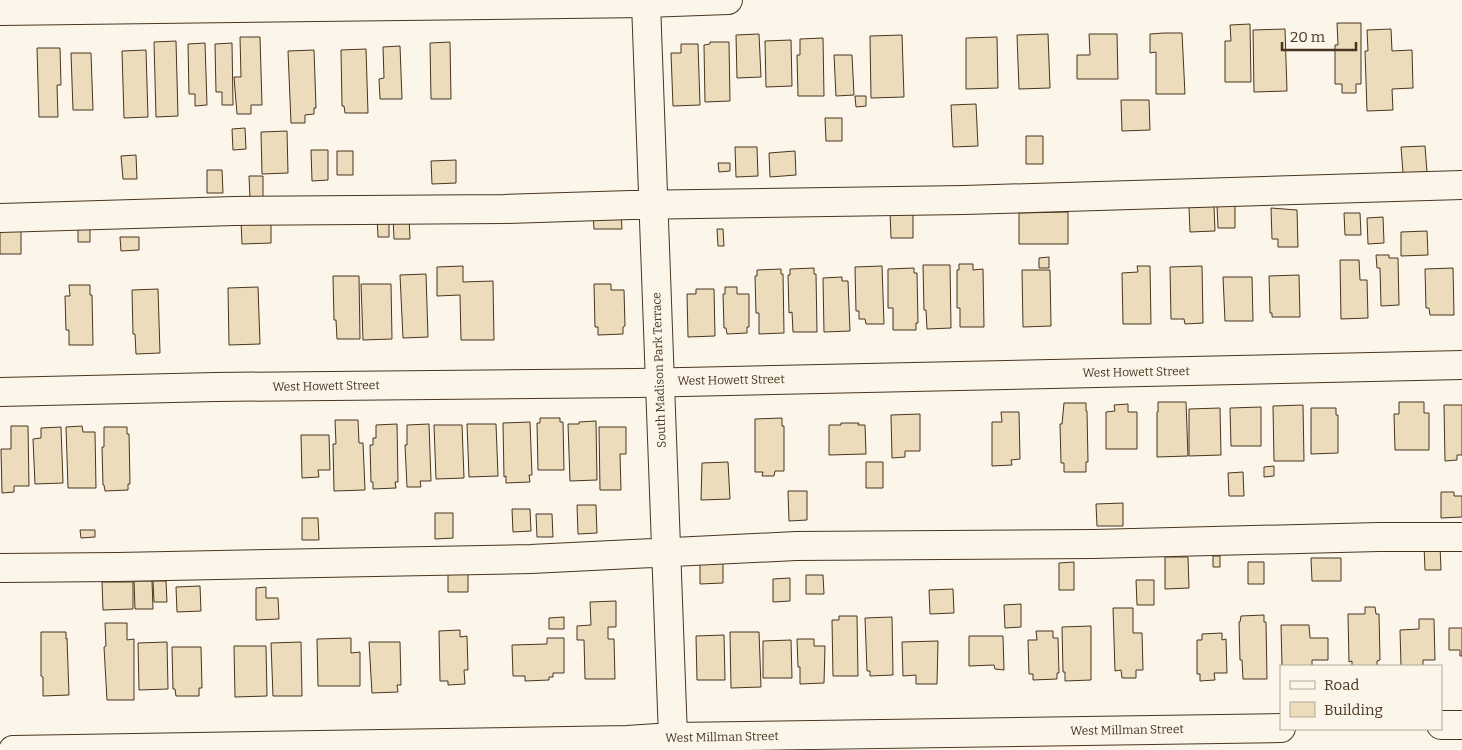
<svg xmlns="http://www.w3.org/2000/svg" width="1462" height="750" viewBox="0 0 1462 750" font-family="Bitter,serif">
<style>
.building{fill:#ecdcbc;stroke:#4a3520}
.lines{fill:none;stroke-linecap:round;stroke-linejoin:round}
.minor-casing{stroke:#4a3520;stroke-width:30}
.major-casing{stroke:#4a3520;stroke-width:30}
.minor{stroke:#fbf6e9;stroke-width:28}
.major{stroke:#fbf6e9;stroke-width:28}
.labels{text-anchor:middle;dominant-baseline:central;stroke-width:4;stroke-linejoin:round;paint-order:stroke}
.street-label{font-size:12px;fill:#4a3520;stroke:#fbf6e9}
</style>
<rect width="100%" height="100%" fill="#fbf6e9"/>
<!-- building -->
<path class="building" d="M1337,23H1361V84H1356V93H1342V84H1335V45H1338Z
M1250,24L1251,82H1225V41H1231L1230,25Z
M1285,29L1287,91L1254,92L1253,30Z
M1391,29L1392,51L1412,50L1413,88L1392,89L1393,110L1367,111L1365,51H1368L1367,30Z
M1164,33H1182L1185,94H1156V52L1150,53V34Z
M759,34L761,77L737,78L736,35Z
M1048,34L1050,88L1019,89L1017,35Z
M1089,34H1117L1118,79H1077V55H1090Z
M902,35L904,97L871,98L870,36Z
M240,37H260L262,105H251V114H237L234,77H241Z
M997,37L998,88L966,89V38Z
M823,38L824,96H798L797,55H800V39Z
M791,40L792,86L766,87L765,41Z
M176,41L178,116L156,117L154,42Z
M450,42L451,99H431L430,43Z
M710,42H729L730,101L705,102L704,45L710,44Z
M205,43L207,105L195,106V94H189L188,44Z
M232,43L233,105H222V92H216L215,44Z
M681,44H698L700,105L673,106L671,53H681Z
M400,46L402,99H380L379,79L384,78L383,47Z
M37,48H60L61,85H57L58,117H39Z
M366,49L368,113H345L344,106H342L341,50Z
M146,50L148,117L124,118L122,51Z
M314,50L316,108H314V114L305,115V123H291L288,51Z
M71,53H91L93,110H73Z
M834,55H852L854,95L836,96Z
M855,96H866V106L856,107Z
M1121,100H1149L1150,130L1122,131Z
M976,104L978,146L953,147L951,105Z
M825,118H842V141H826Z
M245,128L246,149L233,150L232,129Z
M287,131L288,173L262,174L261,132Z
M1026,136H1043V164H1026Z
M1425,146L1427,172L1403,173L1401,147Z
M735,147H757L758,176L736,177Z
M311,150H328V180L312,181Z
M337,151H353V175H337Z
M795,151L796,175L770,177L769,153Z
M136,155L137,179H123L121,156Z
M456,160V183L432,184L431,161Z
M718,163H730V171L719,172Z
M207,170H222L223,193H207Z
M249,176H263V198H250Z
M1217,205H1235V228H1218Z
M1214,206L1215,231L1190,232L1189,207Z
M1271,208L1297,210L1298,247H1278V239H1272Z
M621,212L622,229H594L593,213Z
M890,212H913V238H891Z
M1068,212V244H1019V213Z
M1344,213H1360L1361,235H1345Z
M377,217H389V237H378Z
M393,217H409L410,239H394Z
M1383,217L1384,243L1368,244L1367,218Z
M271,220V243L242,244L241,221Z
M78,222H90V242H78Z
M0,229H21V254H0Z
M717,229H723L724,246H718Z
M1427,231L1428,255L1401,256V232Z
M120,237H139V250L121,251Z
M1376,255H1389V258H1398L1399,305L1381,306L1380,268H1377Z
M1049,257V268H1039V258Z
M1340,260H1359L1360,280H1367L1368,318L1341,319Z
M959,264H973V270L983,269L984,327H960V308H957V270H959Z
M923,265H950L951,328L927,329L926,310H924Z
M463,266V282L493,281L494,340H461L460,295L437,296V267Z
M882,266L884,324H866L865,319H859V311H856L855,267Z
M1137,266H1150L1151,324H1123L1122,273L1138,272Z
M1202,266L1203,323L1185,324L1184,319H1171L1170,267Z
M814,268V274H816L817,332H793L792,312L789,313L788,275H790V269Z
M914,268V273H917L918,323H916V330H893V308H888V269Z
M1453,268L1454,315H1430L1429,308H1426L1425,269Z
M781,269V274H783L784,333L759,334V313H756L755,276H757V270Z
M1022,270H1050L1051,326L1023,327Z
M426,274L428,337L403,338L400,275Z
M1299,275L1300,317H1272V313H1270L1269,276Z
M333,276H359L360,339H337L336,320H334Z
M842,277V281H848L850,331L824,332L823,278Z
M1223,277H1252L1253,321H1225Z
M361,284H391L392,339L363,340Z
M594,284H611V290H624L625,326L623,327V334L598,335V327H595Z
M69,285H90V295H92L93,345H69V330H66L65,296H70Z
M258,287L260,344L229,345L228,288Z
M725,287H737V294H749V327H747V333L727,334L726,328H724L723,294H725Z
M158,289L160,353L136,354L135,334H133L132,290Z
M696,289H714L715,336L688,337L687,294H696Z
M1158,402H1186L1188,456L1157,457V412H1158Z
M1399,402H1424V413H1429V450H1395L1394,414H1399Z
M1064,403H1086V411H1087L1088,462H1086V472H1064V463H1061L1060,424H1062Z
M1128,404V412H1137V449H1106V412L1115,411L1114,405Z
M1303,405L1304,461H1274L1273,406Z
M1444,405H1462V455H1457V460L1445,461Z
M1261,407V446H1231L1230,408Z
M1220,408L1221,455L1189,456V409Z
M1311,408H1336V415H1338V453L1311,454Z
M1001,412H1019L1020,459L1011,460L1012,465L992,466V422H1002Z
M920,414V451H905V457L892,458L891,415Z
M540,418H560V422H563L564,470H538L537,423H540Z
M782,418V426H784V471H775L774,476H762L763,472H755V419Z
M335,420H358L359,443H363L365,490L334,491L333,444H336Z
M596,421L597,480L570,481L568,424H579V422Z
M530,422L532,475H529L530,482L506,483V476L504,477L503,423Z
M841,423H859L858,425H865L866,454L829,455V425H841Z
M397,424L398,482H395L396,488L373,489V482H371L370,445H373V438H376V425Z
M429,424L431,481H420L421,487H407L405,445H407V425Z
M467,424H496L498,476L469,477Z
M434,425H462L464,478L436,479Z
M11,426H28L29,486H14V492L2,493L1,449H11Z
M82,426L83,432H95L96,488H68L66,427Z
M61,427L63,483L35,484L33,439L41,438V428Z
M104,427H127V434H129L130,484H128V490L105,491L104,485H103L102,447H104Z
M599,427H626V454H620L621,490H600Z
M301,435H329L330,470H318L319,477L302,478Z
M728,462L730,499L701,500L702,463Z
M866,462H883V488H866Z
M1274,466V476L1264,477V467Z
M1243,472L1244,496H1229L1228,473Z
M788,491H807V520L789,521Z
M1441,492H1454V496H1462V517L1441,518Z
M1123,503V526H1097L1096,504Z
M577,505H596L597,533L578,534Z
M512,509H530L531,531L513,532Z
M435,513H453V538L435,539Z
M536,514H552L553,537H537Z
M302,518H318L319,540H302Z
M80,530H95V537L81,538Z
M1424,546H1440L1441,570H1425Z
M1213,556H1220V567H1213Z
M1165,557H1188L1189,588L1165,589Z
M1311,558H1341V581H1312Z
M723,561V583L700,584V562Z
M1074,562V590H1059V563Z
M1248,562H1264V584H1248Z
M448,569H468V592H448Z
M806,575H823L824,594H806Z
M790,578V601L773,602V579Z
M1136,580H1154V605H1137Z
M134,581H152L153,609H135Z
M153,581H166L167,602H154Z
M102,582H133V609L103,610Z
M200,586L201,611L177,612L176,587Z
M266,587V598H278L279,619L256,620V588Z
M953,589L954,613L930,614L929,590Z
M616,601V627H608V639H614L615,679H585L584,640H577V626L591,625L590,602Z
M1021,604V627L1005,628L1004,605Z
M1365,607H1375L1376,614H1379L1380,660L1377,661V666H1352V661L1349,662L1348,614H1365Z
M1113,608H1133V633H1142L1143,670H1136V678H1122L1121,670L1115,671Z
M1264,615V622H1266L1267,679H1243L1242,660H1240L1239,622H1240L1241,616Z
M839,616H857L858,676H833L832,620H839Z
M564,617V629H549V618Z
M892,617L893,675L870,676V671H867L865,618Z
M1419,619H1434L1435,660H1423V666H1401L1400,630L1419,629Z
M105,623H127V640L134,639V700H107L104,647L106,646Z
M1281,625H1309L1310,638H1328V660H1312V666H1282Z
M1091,626V680L1065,681V672H1063L1062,627Z
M1449,628H1462V656H1460V650H1449Z
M460,630V637L467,636L468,670H464L465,684L448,685V681H440L439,631Z
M1036,631H1053V638H1058L1059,673H1057V679L1033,680V674H1029L1028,640H1037Z
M41,632H66V639L67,638L69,695L43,696V677L41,676Z
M730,632H759L761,687L731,688Z
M1222,633V640L1226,639L1227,673H1214L1215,680L1200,681V674H1197V640H1202V634Z
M724,635L725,680H697L696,636Z
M969,636H1003L1004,670L995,669L994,665L969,666Z
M351,638V653L360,652V686H318L317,639Z
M547,638H564V673H553V677H549V680L525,681V676H513L512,645L547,644Z
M797,639H814V646H825L824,683L800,684V667H798Z
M791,640L792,678H763V641Z
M938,641L937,684H916V675L903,676L902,642Z
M167,642L168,689L139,690L138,643Z
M301,642L302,696H273L271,643Z
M369,642H400L401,685H397L398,692L372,693Z
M234,646H266L267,696L235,697Z
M172,647H201L202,688H199V696H176L175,689H173Z"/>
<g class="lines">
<defs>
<path id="minor" d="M646,3L673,737
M0,218L234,211L504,209L631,205L964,200L1462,185
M0,568L117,567L531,559L796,546L1093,544L1379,537H1462
M1441,725H1462
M13,750L627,740L673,737L1281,728"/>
<path id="major" d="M0,11L646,3L728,0
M0,392L216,387L636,383L1462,365"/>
</defs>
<!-- minor casing -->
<use href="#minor" class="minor-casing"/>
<!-- major casing -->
<use href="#major" class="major-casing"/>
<!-- minor -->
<use href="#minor" class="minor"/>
<!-- major -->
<use href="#major" class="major"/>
</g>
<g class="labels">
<!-- street labels -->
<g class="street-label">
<text transform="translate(659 370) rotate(-92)">South Madison Park Terrace</text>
<text transform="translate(1136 372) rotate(-1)">West Howett Street</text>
<text transform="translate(731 380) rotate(-1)">West Howett Street</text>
<text transform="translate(326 386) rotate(-1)">West Howett Street</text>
<text transform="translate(1127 730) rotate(-1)">West Millman Street</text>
<text transform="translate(722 737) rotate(-1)">West Millman Street</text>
</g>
</g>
<!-- legend -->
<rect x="1280" y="665" width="162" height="65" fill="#fbf6e9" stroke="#b4a999"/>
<rect x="1290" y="681" width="25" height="8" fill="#fbf6e9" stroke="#b4a999"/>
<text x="1324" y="690" font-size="15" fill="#4a3520">Road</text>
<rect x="1290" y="702" width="25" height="15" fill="#ecdcbc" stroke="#b4a999"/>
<text x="1324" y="715" font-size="15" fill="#4a3520">Building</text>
<!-- scale -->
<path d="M1282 42v8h74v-8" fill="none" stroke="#4a3520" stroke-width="2.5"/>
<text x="1290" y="42" font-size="15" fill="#4a3520" stroke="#fbf6e9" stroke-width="4" paint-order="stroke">20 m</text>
</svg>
